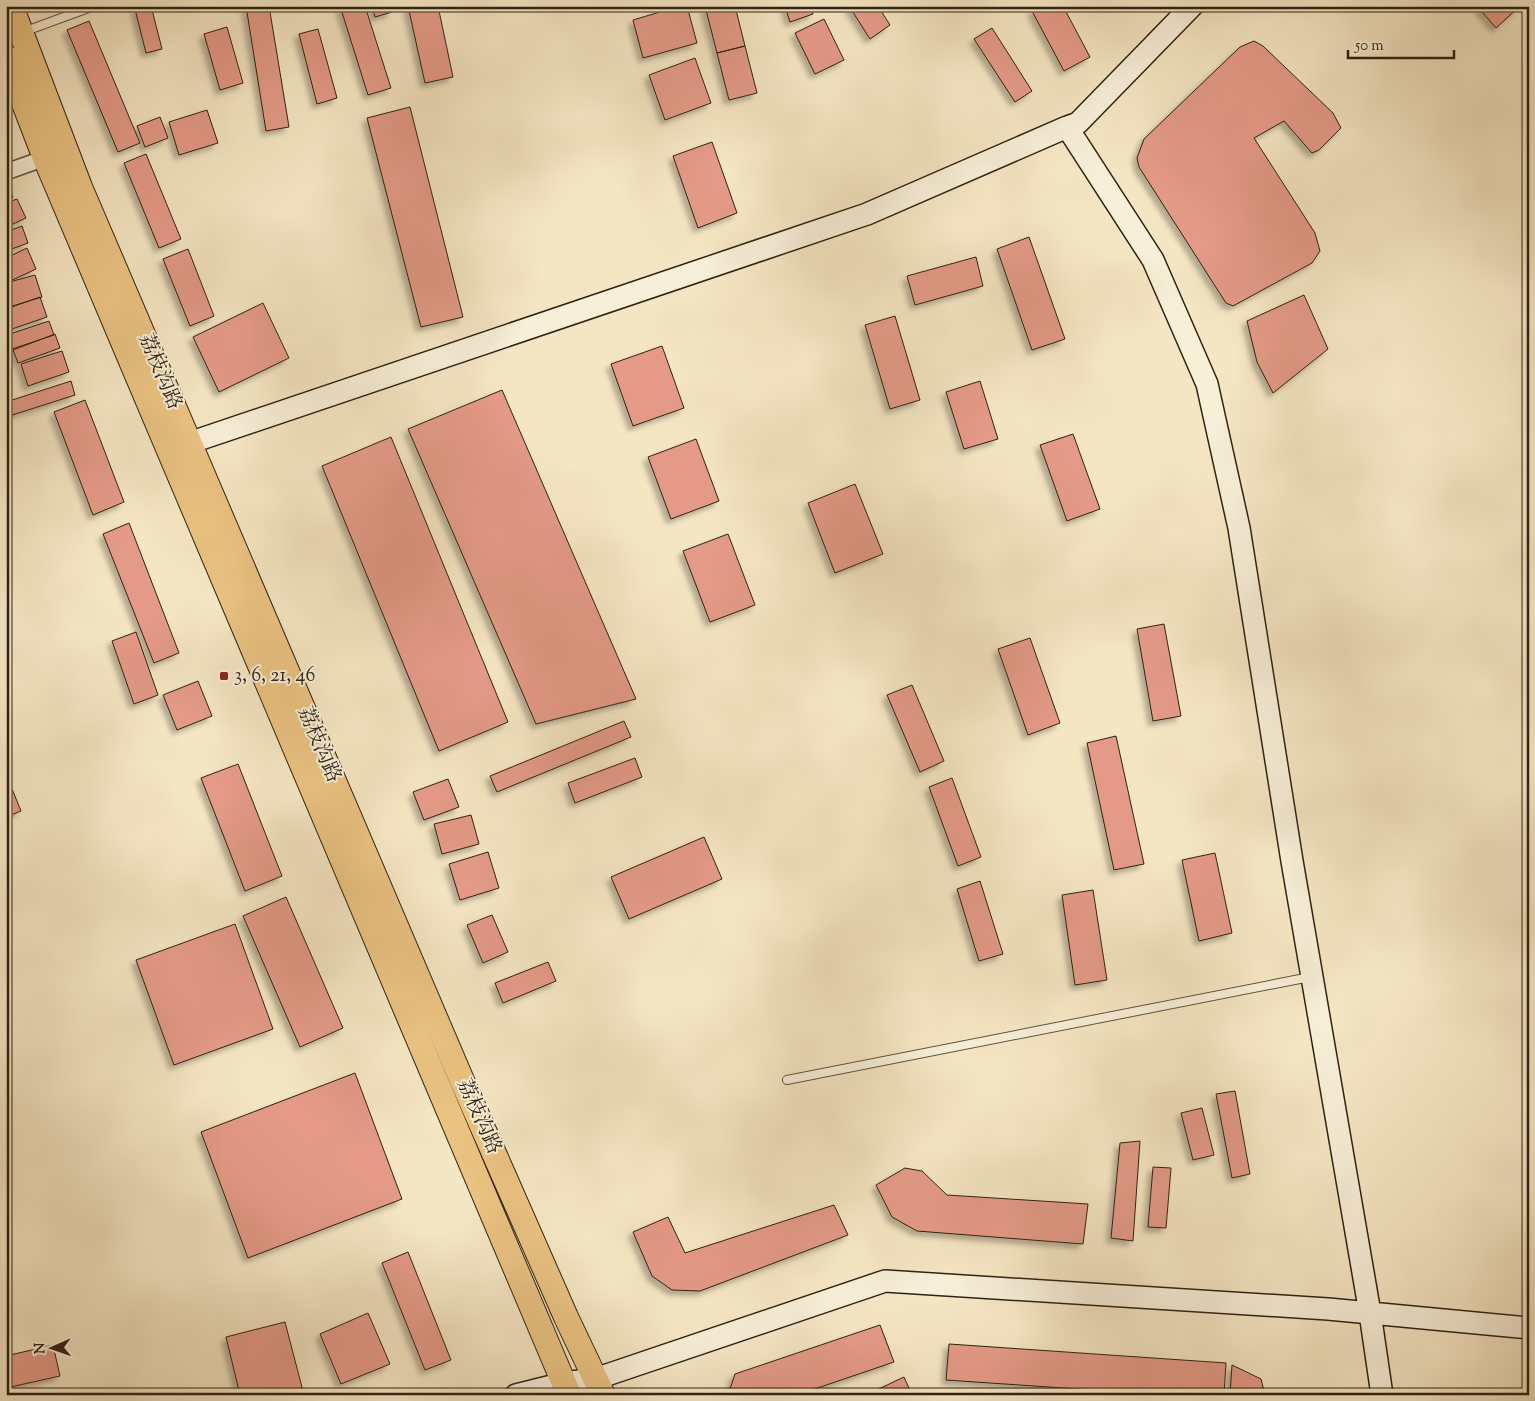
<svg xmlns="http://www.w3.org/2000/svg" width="1535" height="1401" viewBox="0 0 1535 1401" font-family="'Sorts Mill Goudy','Noto Serif SC',serif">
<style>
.building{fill:#e49a87;stroke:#2e2212;filter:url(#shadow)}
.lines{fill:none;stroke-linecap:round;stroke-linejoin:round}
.lane-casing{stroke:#60533e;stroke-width:10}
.street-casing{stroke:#60533e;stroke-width:18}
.secondary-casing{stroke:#2e2212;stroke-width:24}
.primary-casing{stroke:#2e2212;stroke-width:26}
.lane{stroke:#f8efd8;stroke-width:8}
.street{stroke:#f8efd8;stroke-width:15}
.secondary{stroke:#f8efd8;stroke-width:21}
.primary{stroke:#eac382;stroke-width:24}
.poi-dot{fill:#8f2418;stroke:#f8efd8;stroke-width:2}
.labels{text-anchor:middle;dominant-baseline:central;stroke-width:4;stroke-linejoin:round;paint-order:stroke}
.street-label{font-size:20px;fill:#2e2212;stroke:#f8efd8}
.poi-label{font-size:20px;fill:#2e2212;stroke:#f8efd8;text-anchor:start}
</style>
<defs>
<filter id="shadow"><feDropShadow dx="-4.5" dy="4.5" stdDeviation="2.5" flood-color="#0004"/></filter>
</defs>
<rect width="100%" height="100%" fill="#f5e6c3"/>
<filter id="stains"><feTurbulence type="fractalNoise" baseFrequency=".004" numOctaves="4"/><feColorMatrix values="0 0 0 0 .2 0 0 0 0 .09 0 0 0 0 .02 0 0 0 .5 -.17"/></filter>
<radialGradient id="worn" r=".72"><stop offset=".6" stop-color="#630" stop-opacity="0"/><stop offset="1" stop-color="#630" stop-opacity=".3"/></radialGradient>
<!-- building -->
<path class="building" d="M144,6H151L162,49L146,53L135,9Z
M246,6H269L289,127L266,131Z
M340,6H365L391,88L368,95Z
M372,6H390L392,12L375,17Z
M408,6H438L453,77L425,83Z
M680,6H687L697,43L643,58L633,20Z
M705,6H735L745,46L717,53Z
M785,6H810L813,14L790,22Z
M849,6H878L890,25L870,39Z
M1040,6H1063L1090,57L1064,71L1032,11Z
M1477,6H1520L1496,28Z
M824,19L844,60L815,74L795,33Z
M89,21L140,143L118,152L67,30Z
M227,27L243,83L220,90L204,34Z
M992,28L1032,91L1015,102L974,39Z
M318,29L337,98L317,104L299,34Z
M1254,41L1263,46L1333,113L1341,128L1319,150L1312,153L1284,121L1254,138L1315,233L1320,251L1312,263L1233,306L1226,303L1139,167L1137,158L1144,139L1240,47Z
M745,46L757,93L729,100L717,53Z
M695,58L711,103L665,120L649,75Z
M410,107L463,317L421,327L367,118Z
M207,110L218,143L179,155L169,122Z
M160,117L168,138L145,147L137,126Z
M712,142L737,213L698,228L673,156Z
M146,154L181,239L159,248L124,163Z
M6,179L13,197L6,199Z
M17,199L26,218L6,227V203Z
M22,226L28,243L6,251V232Z
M1029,237L1065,339L1032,350L997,249Z
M27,248L36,269L6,283V258Z
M188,249L214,316L190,326L163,259Z
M976,257L983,286L915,305L907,276Z
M35,275L42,297L6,308V283Z
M1304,295L1328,349L1273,393L1257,362L1247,321Z
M40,297L47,317L6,331V309Z
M263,303L289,358L219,392L193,337Z
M895,316L920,400L890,409L865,325Z
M49,321L54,335L12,349L7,335Z
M55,334L60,348L18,363L13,350Z
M662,346L684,408L633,426L611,364Z
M62,351L69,372L28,386L21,364Z
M71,381L75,395L6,417V402Z
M980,381L998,439L964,449L946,392Z
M502,390L636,699L536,724L408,429Z
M85,400L124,502L93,515L54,412Z
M1073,434L1100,509L1067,521L1040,445Z
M391,437L508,722L439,751L322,466Z
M696,439L719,501L671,519L648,457Z
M855,484L883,554L835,573L808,503Z
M129,523L179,653L154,663L103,534Z
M728,534L755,605L710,622L683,551Z
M1164,624L1181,716L1153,721L1137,629Z
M136,632L158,695L134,704L112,641Z
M1030,638L1060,723L1028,735L998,649Z
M198,681L212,716L177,730L163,695Z
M912,685L944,761L920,772L887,695Z
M624,721L631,737L497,792L490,776Z
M1116,736L1144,864L1114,870L1087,743Z
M635,758L642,777L575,803L568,783Z
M238,764L282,876L245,891L201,778Z
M6,774L21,811L6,817Z
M952,778L981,857L958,866L929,787Z
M448,779L459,807L424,820L413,792Z
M471,815L479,844L442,854L434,824Z
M704,837L722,879L629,919L611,877Z
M488,852L499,888L460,900L449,864Z
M1215,853L1232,933L1199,941L1182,860Z
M980,881L1003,954L979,961L957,889Z
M1093,890L1107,980L1075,985L1062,895Z
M286,897L343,1028L300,1047L243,916Z
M492,915L508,952L483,963L467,925Z
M235,924L273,1029L174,1065L136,960Z
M548,962L556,981L503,1003L495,983Z
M355,1073L402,1199L248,1258L201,1132Z
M1235,1091L1250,1174L1232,1178L1216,1094Z
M1202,1108L1214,1155L1193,1160L1181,1113Z
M1140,1141L1133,1241L1111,1238L1120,1143Z
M1153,1167L1171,1168L1166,1228L1148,1227Z
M905,1168L922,1171L947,1195L1088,1204L1083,1244L917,1231L892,1217L876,1185Z
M834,1205L848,1235L700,1291L672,1290L652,1276L633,1232L668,1217L685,1253Z
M408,1252L451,1360L425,1370L382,1263Z
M368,1313L390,1364L341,1384L320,1334Z
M285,1322L304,1395H240L226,1337Z
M880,1325L894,1362L797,1395H728L735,1374Z
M949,1344L1226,1363L1224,1395H1166L946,1380Z
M53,1345L60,1376L6,1388V1356Z
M1232,1365L1261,1379L1265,1395H1230Z
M904,1377L912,1395H866Z"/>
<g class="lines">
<defs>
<path id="lane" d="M23,32L94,6
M787,1080L1310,977"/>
<path id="street" d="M6,172L45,158"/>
<path id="secondary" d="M1067,127L1153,260L1207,384L1239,528L1292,861L1370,1313L1382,1395
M189,443L867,214L1067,127L1078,123L1192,6
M516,1395L564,1383L595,1379L885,1281L1328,1309L1529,1328"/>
<path id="primary" d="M11,6L80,187L464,1085L566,1317L603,1395
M6,57L45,158L569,1395"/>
</defs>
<!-- lane casing -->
<use href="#lane" class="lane-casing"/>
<!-- street casing -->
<use href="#street" class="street-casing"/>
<!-- secondary casing -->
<use href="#secondary" class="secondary-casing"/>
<!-- primary casing -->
<use href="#primary" class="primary-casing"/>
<!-- lane -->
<use href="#lane" class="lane"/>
<!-- street -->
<use href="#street" class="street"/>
<!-- secondary -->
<use href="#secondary" class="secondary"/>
<!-- primary -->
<use href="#primary" class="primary"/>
</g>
<!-- markers -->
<rect class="poi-dot" x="219" y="671" width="10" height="10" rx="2.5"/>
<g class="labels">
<!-- street labels -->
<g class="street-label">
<text transform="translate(159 372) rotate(67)">荔枝沟路</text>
<text transform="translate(318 745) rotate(67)">荔枝沟路</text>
<text transform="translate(478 1117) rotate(66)">荔枝沟路</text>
</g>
<!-- poi labels -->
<g class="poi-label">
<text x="234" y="676">3, 6, 21, 46</text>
</g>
</g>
<!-- margin -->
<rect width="1535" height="1401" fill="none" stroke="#f5e6c3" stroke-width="25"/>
<rect x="8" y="8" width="1520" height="1386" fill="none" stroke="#2e2212" stroke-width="2.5"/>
<rect x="12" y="12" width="1510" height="1376" fill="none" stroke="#2e2212"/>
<!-- north arrow -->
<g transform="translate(52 1348) rotate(268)" stroke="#f8efd8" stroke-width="4" paint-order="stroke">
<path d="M0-4L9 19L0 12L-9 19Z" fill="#2e2212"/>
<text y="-8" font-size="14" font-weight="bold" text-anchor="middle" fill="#2e2212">N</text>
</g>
<!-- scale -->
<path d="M1348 50v8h106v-8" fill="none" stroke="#2e2212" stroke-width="2.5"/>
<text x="1355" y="50" font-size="15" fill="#2e2212" stroke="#f8efd8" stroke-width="4" paint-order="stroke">50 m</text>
<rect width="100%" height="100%" filter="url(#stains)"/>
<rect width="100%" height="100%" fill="url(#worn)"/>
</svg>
